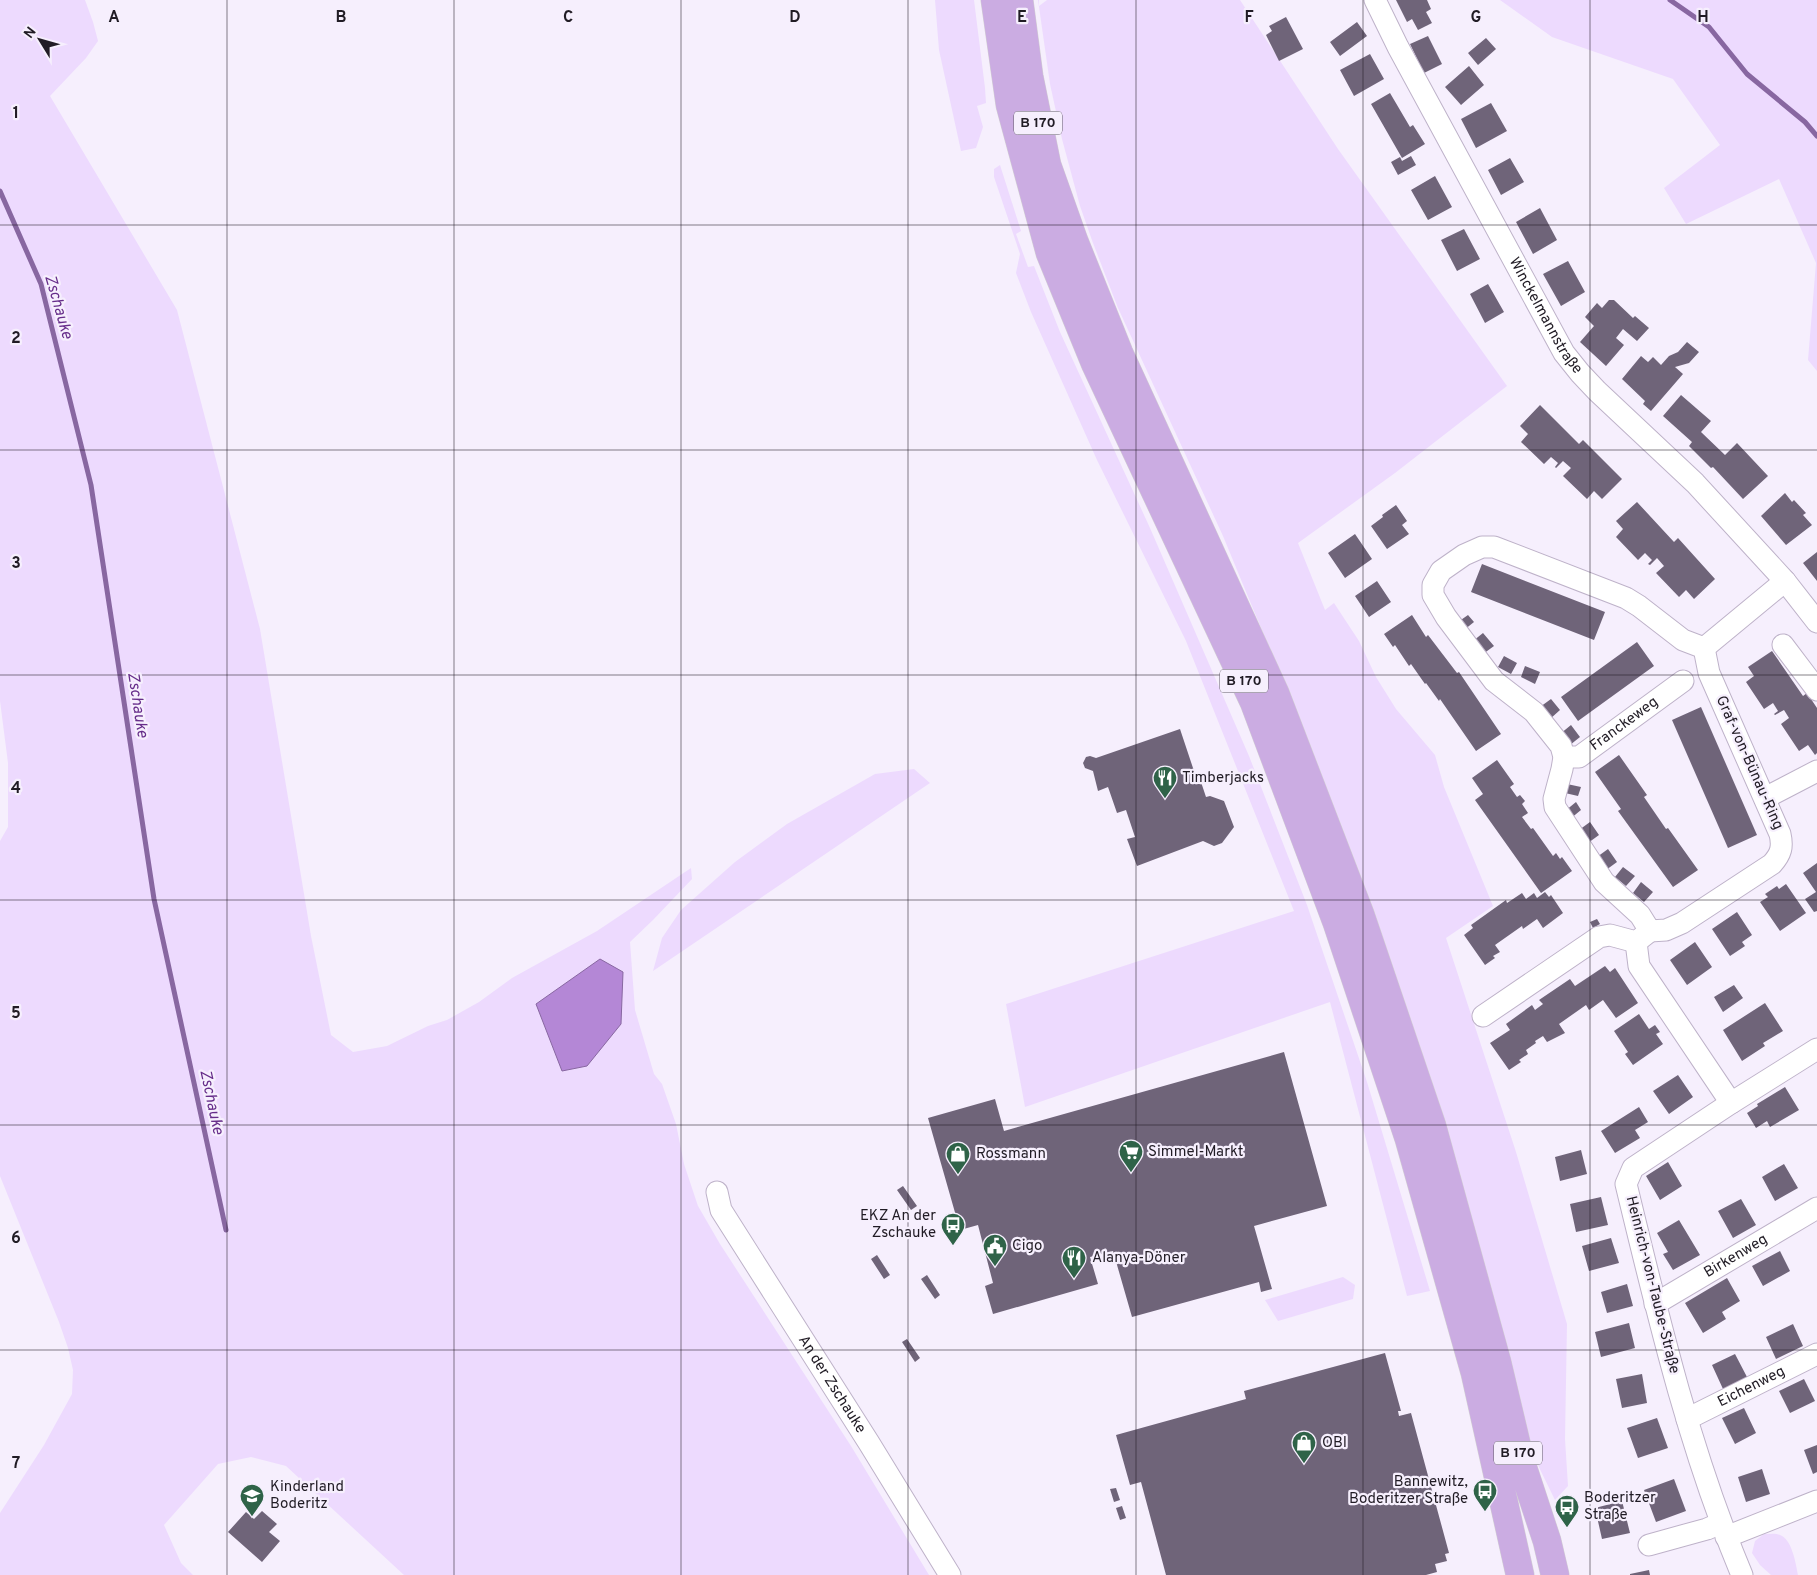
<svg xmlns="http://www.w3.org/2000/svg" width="1817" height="1575" viewBox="0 0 1817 1575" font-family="Overpass,sans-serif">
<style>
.green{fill:#eddafe}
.water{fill:#b487d6;stroke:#8867a1}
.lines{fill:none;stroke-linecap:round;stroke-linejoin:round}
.stream{stroke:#8867a1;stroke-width:5}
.building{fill:#6f6479}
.minor-casing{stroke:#beb2c9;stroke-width:23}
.major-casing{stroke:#d3d2d3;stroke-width:29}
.minor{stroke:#fff;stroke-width:21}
.major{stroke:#cbace2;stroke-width:28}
.grid{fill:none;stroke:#211c25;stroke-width:1;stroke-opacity:0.55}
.labels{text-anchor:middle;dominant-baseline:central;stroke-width:4.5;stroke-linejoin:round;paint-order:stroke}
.shield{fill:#f6effd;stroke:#615b66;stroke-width:1}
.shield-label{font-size:14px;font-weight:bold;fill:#211c25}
.street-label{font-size:15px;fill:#211c25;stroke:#f6effd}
.poi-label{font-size:15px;fill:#211c25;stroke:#f6effd;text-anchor:start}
.water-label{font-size:16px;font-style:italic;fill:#662d8a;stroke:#f6effd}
.grid-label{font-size:16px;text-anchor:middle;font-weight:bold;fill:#211c25;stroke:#f6effd;stroke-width:4.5;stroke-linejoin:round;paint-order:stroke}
</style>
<rect width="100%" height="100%" fill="#f6effd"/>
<!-- green -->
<path class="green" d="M0,0H85L93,22L98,41L86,58L50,96L177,310L260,629L311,936L331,1035L353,1052L387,1046L428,1026L447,1020L479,1002L512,978L597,931L691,868L692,879L653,920L630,942L635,1010L654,1074L662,1084L676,1124L684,1164L698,1206L720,1244L851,1446L929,1575H404L286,1466L251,1457L218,1464L164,1525L181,1563L193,1575H0V1513L44,1445L72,1394L73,1370L68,1348L59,1322L0,1176V841L8,827V763L0,701Z
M935,0H974L985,88L986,103L977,106L983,127L976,148L961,151L939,50Z
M1038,0H1039V6L1047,0H1240L1338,149L1507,386L1395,473L1298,543L1325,610L1334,603L1359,641L1376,677L1396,709L1435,755L1444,787L1493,906L1446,938L1516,1152L1567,1324L1565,1439L1568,1486L1555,1500L1531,1451L1504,1337L1482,1258L1282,679L1223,536L1118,308L1093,243L1080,206L1062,139L1050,84Z
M1500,0H1817V371L1808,360L1816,263L1779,179L1686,224L1664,188L1720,145L1673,79L1552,37Z
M1000,165L1021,231L1016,234L1028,267L1034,266L1060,332L1150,528L1249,756L1307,905L1367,1082L1430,1291L1407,1296L1330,1002L1025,1107L1006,1004L1294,911L1186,641L1097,460L1031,312L1016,273L1020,254L994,177V169Z
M914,769L930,783L653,971L662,938L681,910L735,862L787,824L875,774Z
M1343,1277L1355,1285L1353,1299L1278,1321L1265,1300Z
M1764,1534C1769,1534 1776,1533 1780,1535C1792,1539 1796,1564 1798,1575H1771L1760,1565L1752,1553L1755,1541Z"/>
<!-- water -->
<path class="water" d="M600,959L623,972L621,1024L587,1066L562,1071L536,1004Z"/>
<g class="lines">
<!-- stream -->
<path class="stream" d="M1670,0L1709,27L1747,74L1805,122L1817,136
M0,191L41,284L91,485L154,899L226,1230"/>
</g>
<!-- building -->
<path class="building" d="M1396,0H1427L1431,9L1426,12L1432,23L1418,30L1412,19L1407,22Z
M1286,17L1303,49L1279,61L1266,35L1272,31L1269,26Z
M1357,22L1367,36L1340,56L1330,42Z
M1428,36L1442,64L1424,73L1410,44Z
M1486,38L1496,49L1478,65L1468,53Z
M1370,54L1384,79L1354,96L1340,70Z
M1469,66L1484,85L1461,105L1445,87Z
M1390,93L1410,127L1413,125L1425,144L1402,158L1371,104Z
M1491,103L1507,131L1476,148L1461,119Z
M1411,156L1416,165L1398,175L1391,162L1400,157L1402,161Z
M1510,158L1524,182L1501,195L1488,170Z
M1435,176L1452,207L1428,220L1411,190Z
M1540,208L1557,240L1533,254L1516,222Z
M1464,229L1480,259L1457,271L1441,240Z
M1568,261L1585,292L1561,306L1543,274Z
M1488,284L1504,312L1485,323L1470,294Z
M1609,300H1614L1633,318L1635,316L1649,328L1637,341L1623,329L1616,338L1624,345L1606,366L1580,342L1594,326L1585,317L1597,303L1602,308Z
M1687,342L1699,352L1689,363L1675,367L1683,374L1651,411L1643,404L1645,401L1622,379L1641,356L1648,362L1653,357L1661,365L1669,356L1678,352Z
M1681,395L1711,421L1701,432L1725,455L1737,443L1768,476L1743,499L1713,467L1711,468L1689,446L1692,442L1663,416Z
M1540,405L1579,444L1583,440L1622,479L1602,499L1594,491L1587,499L1563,476L1571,468L1563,461L1556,468L1555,467L1558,463L1551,457L1544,464L1521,442L1528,434L1520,426Z
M1785,493L1792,502L1794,500L1806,513L1803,515L1812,525L1786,545L1761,516Z
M1637,502L1674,542L1678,538L1715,579L1694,599L1686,590L1679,597L1656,573L1664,566L1657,558L1650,565L1648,564L1652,560L1645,553L1638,560L1616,537L1623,529L1616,521Z
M1396,505L1407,521L1402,525L1409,534L1387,549L1371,526L1383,517L1382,515Z
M1355,534L1372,559L1345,578L1328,553Z
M1817,552V581L1803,563Z
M1482,564L1605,612L1594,640L1471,592Z
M1377,581L1391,602L1369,617L1355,596Z
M1412,615L1426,637L1428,635L1457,673L1459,672L1501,734L1476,751L1440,699L1439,701L1426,683L1425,684L1411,664L1409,666L1395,645L1393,647L1384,634Z
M1468,615L1474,622L1464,630L1458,622Z
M1483,633L1494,646L1483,654L1473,641Z
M1637,642L1654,666L1578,721L1561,697Z
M1772,651L1803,696L1807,693L1817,708V753L1815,755L1808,745L1799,751L1781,724L1789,718L1784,710L1775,715L1774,714L1778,711L1773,703L1764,709L1746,682L1754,676L1748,667Z
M1504,656L1517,663L1511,674L1498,667Z
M1525,666L1540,672L1535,684L1521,677Z
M1551,699L1560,710L1550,719L1540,707Z
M1701,707L1757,835L1728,848L1672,720Z
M1571,725L1580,737L1570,745L1560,734Z
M1180,729L1196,777L1199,776L1206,797L1210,796L1224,801L1234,827L1222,843L1214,846L1203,841L1137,866L1127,839L1135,837L1126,810L1117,813L1108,787L1098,791L1093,771L1085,768L1083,763L1086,757L1090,756L1096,758Z
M1619,755L1647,795L1644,797L1666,829L1668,828L1698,870L1673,887L1618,811L1621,809L1595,772Z
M1497,760L1514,784L1510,787L1517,797L1520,795L1525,801L1522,804L1528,813L1522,817L1531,829L1533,828L1553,856L1556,853L1560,859L1562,857L1572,871L1541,893L1475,800L1483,794L1472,778Z
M1567,784L1581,787L1578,796L1565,793Z
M1576,802L1581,810L1570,819L1565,811Z
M1590,822L1599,835L1588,843L1579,830Z
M1608,849L1617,862L1606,870L1597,857Z
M1817,863V911L1814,912L1805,899L1816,892L1803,873Z
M1623,867L1635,876L1626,886L1615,877Z
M1641,882L1653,892L1644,902L1633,893Z
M1786,884L1806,913L1780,931L1760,902L1768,897L1765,894L1777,886L1779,889Z
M1545,892L1549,897L1551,895L1563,913L1543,928L1537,919L1523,929L1522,926L1495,945L1500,952L1493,956L1495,958L1485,965L1464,935L1473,928L1471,925L1506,900L1507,903L1522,893L1526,899L1534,893L1537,898Z
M1737,912L1752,935L1742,942L1745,946L1730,956L1712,929Z
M1597,919L1600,924L1593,928L1590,922Z
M1695,942L1712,967L1687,985L1670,960Z
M1605,966L1610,972L1615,968L1638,1003L1616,1018L1603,1000L1589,1010L1586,1005L1559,1024L1565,1033L1547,1042L1543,1036L1535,1041L1536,1043L1526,1050L1528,1054L1519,1060L1521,1062L1509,1070L1490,1043L1510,1030L1506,1024L1532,1005L1535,1010L1543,1004L1539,1000L1570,979L1575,986Z
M1734,985L1743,998L1723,1012L1714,997Z
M1765,1003L1783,1031L1763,1043L1765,1046L1742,1061L1723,1030Z
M1639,1014L1649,1029L1655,1025L1660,1032L1656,1034L1663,1044L1633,1065L1625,1054L1628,1052L1614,1031Z
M1284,1052L1327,1206L1254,1226L1272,1289L1261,1292L1259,1282L1132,1317L1113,1251L1090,1257L1098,1284L993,1314L985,1286L993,1283L978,1225L960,1230L928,1118L995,1099L1004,1131Z
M1678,1075L1693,1097L1669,1114L1653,1091Z
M1785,1087L1799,1110L1770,1127L1767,1121L1756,1128L1747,1113L1758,1106L1757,1104Z
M1639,1107L1648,1122L1635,1130L1640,1138L1615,1153L1601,1131Z
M1581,1150L1587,1174L1560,1181L1555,1157Z
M1668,1162L1682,1186L1660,1200L1646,1176Z
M1784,1164L1798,1188L1775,1201L1762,1177Z
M903,1186L917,1206L911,1210L897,1190Z
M1601,1197L1608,1225L1576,1232L1570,1204Z
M1741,1199L1756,1225L1733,1238L1718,1211Z
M1679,1220L1700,1255L1673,1270L1663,1254L1668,1252L1657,1233Z
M1611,1238L1619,1263L1589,1271L1582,1246Z
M1780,1251L1790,1271L1763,1286L1752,1266Z
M877,1255L890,1275L884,1279L871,1259Z
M927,1275L940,1295L935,1299L921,1279Z
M1727,1278L1740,1301L1722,1312L1726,1319L1703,1333L1685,1303Z
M1627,1284L1633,1306L1607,1313L1601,1292Z
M1629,1323L1635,1348L1601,1357L1595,1332Z
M1793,1324L1803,1346L1776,1359L1766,1337Z
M907,1339L920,1358L915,1362L902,1342Z
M1385,1353L1401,1411H1398L1399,1416L1411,1413L1449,1553L1445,1554L1447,1561L1435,1564L1437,1572L1426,1575H1166L1141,1482L1130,1485L1116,1435L1246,1399L1244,1391Z
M1735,1354L1747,1377L1723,1389L1712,1365Z
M1642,1374L1647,1403L1622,1408L1616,1379Z
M1804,1379L1815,1401L1790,1413L1779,1391Z
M1744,1408L1756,1433L1735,1444L1722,1418Z
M1657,1418L1668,1448L1638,1458L1627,1428Z
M1817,1445V1472L1813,1474L1804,1450Z
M1762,1469L1770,1494L1746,1502L1738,1477Z
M1674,1479L1686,1511L1656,1522L1644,1490Z
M1116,1488L1120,1500L1114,1502L1110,1489Z
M1622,1501L1630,1533L1602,1539L1595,1508Z
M1122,1506L1126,1518L1120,1520L1116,1508Z
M262,1511L277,1524L269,1532L280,1541L262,1562L228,1532L246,1512L254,1519Z
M1649,1570L1650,1575H1630V1574Z"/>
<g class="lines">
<defs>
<g id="minor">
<path id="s1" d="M1375,0L1398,47L1564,353L1580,373L1597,391L1695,483L1785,581L1817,622"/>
<path d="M1482,547H1494L1626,598L1639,606L1683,640L1704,648L1709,673L1780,834C1783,847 1781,854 1772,864L1682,923L1666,930L1650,931L1640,915L1604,882L1555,807L1554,799L1562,769L1564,757L1561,746L1534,712L1494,681L1446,617L1433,595V585L1441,571L1464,555Z"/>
<path d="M1783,645L1817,690"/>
<path d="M1704,648L1785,581"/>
<path id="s2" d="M1564,757H1579L1683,681"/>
<path d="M1765,798L1817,771"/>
<path d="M1636,942L1639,966L1731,1103"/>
<path d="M1483,1016L1599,937L1610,935L1636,942L1650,931"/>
<path id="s3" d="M717,1192L721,1210L869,1443L950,1575"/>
<path id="s4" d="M1655,1304L1817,1208"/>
<path id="s5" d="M1687,1419L1817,1354"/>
<path d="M1726,1537L1817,1501"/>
<path d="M1649,1545L1707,1529L1721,1523"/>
<path d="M1742,1575C1689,1449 1658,1316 1626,1184L1633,1168L1731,1103L1817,1049"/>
</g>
<path id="major" d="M995,0L1010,105L1050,253L1095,363L1254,702L1337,923L1409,1139L1475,1373L1520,1575
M1019,0L1029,76L1047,165L1074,241L1119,353L1275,693L1360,914L1432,1126L1497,1362L1520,1459L1547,1541L1555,1575"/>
</defs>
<!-- minor casing -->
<use href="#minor" class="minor-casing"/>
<!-- major casing -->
<use href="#major" class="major-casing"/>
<!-- minor -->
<use href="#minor" class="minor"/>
<!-- major -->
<use href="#major" class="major"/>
</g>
<!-- grid -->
<path class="grid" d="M227,0V1575M454,0V1575M681,0V1575M908,0V1575M1136,0V1575M1363,0V1575M1590,0V1575M0,225H1817M0,450H1817M0,675H1817M0,900H1817M0,1125H1817M0,1350H1817"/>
<!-- icons -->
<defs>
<symbol id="restaurant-pin" viewBox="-11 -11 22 30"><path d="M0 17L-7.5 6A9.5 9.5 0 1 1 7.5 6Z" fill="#2f6348" stroke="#f6effd"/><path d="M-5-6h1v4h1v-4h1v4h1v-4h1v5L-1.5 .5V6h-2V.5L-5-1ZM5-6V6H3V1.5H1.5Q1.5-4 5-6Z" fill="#fff"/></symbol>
<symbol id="supermarket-pin" viewBox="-11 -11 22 30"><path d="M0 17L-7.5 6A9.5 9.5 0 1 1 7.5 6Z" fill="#2f6348" stroke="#f6effd"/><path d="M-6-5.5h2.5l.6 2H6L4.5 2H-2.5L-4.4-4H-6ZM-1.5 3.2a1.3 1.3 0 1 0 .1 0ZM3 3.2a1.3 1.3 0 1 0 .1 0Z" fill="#fff"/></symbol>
<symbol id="shop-pin" viewBox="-11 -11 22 30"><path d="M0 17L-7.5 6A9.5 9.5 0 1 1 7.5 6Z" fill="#2f6348" stroke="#f6effd"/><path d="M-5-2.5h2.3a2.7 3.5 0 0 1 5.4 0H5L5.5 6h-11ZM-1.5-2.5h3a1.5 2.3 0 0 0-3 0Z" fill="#fff"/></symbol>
<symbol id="bus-pin" viewBox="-11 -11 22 30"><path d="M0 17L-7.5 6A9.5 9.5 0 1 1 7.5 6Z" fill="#2f6348" stroke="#f6effd"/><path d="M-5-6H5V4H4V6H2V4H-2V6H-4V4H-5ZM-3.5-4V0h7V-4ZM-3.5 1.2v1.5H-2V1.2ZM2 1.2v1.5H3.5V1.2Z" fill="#fff"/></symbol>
<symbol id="civic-pin" viewBox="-11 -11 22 30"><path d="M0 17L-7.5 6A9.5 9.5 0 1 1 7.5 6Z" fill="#2f6348" stroke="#f6effd"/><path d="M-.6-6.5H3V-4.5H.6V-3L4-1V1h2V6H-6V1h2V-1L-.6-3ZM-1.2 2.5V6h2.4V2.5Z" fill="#fff"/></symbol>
<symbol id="school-pin" viewBox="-11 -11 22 30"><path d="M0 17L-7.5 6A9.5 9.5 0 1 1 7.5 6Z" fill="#2f6348" stroke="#f6effd"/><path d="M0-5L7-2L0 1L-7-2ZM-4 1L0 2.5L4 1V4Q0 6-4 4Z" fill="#fff"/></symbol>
</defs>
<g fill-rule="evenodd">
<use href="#restaurant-pin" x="1151" y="764" width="28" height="38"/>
<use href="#supermarket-pin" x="1117" y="1138" width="28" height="38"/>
<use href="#shop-pin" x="944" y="1140" width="28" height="38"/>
<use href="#bus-pin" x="939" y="1211" width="28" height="38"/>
<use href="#civic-pin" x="981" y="1232" width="28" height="38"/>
<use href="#restaurant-pin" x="1060" y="1244" width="28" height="38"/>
<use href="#shop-pin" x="1290" y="1429" width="28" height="38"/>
<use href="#bus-pin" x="1471" y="1477" width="28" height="38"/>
<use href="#school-pin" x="238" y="1482" width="28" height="38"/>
<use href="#bus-pin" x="1553" y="1493" width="28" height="38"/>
</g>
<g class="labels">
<!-- shield labels -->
<g class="shield">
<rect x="1014" y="111.5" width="48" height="23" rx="4"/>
<rect x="1220" y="669.5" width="48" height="23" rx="4"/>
<rect x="1494" y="1441.5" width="48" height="23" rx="4"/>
</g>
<g class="shield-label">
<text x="1038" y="123">B 170</text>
<text x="1244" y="681">B 170</text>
<text x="1518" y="1453">B 170</text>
</g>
<!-- street labels -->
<g class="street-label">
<text stroke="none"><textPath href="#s1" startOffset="359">Winckelmannstraße</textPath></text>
<text stroke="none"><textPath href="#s2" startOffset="71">Franckeweg</textPath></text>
<text transform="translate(1749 763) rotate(66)">Graf-von-Bünau-Ring</text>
<text stroke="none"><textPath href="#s4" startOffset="94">Birkenweg</textPath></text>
<text transform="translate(1652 1285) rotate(76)">Heinrich-von-Taube-Straße</text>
<text stroke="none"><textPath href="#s3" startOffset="225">An der Zschauke</textPath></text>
<text stroke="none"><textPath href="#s5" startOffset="72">Eichenweg</textPath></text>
</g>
<!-- poi labels -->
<g class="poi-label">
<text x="1182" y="778">Timberjacks</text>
<text x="1148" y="1152">Simmel-Markt</text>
<text x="976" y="1154">Rossmann</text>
<text x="936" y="1216" text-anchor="end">EKZ An der<tspan x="936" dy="17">Zschauke</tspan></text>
<text x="1012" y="1246">Cigo</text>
<text x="1092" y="1258">Alanya-Döner</text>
<text x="1322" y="1443">OBI</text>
<text x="1468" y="1482" text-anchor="end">Bannewitz,<tspan x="1468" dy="17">Boderitzer Straße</tspan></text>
<text x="270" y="1487">Kinderland<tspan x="270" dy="17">Boderitz</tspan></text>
<text x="1584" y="1498">Boderitzer<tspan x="1584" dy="17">Straße</tspan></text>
</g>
<!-- water labels -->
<g class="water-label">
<text transform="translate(58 307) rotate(74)">Zschauke</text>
<text transform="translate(137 705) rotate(81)">Zschauke</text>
<text transform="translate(211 1102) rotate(78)">Zschauke</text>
</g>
</g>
<g class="grid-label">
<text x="114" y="22">A</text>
<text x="341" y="22">B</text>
<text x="568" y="22">C</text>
<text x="795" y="22">D</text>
<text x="1022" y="22">E</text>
<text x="1249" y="22">F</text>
<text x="1476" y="22">G</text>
<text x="1703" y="22">H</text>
<text x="16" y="118">1</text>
<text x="16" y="343">2</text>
<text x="16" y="568">3</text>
<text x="16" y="793">4</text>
<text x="16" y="1018">5</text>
<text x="16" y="1243">6</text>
<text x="16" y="1468">7</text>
</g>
<!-- north arrow -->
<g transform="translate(40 40) rotate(307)" stroke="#f6effd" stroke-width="4" paint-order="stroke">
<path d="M0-4L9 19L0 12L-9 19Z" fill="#211c25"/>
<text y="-8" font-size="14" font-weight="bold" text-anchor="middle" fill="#211c25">N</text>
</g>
</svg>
